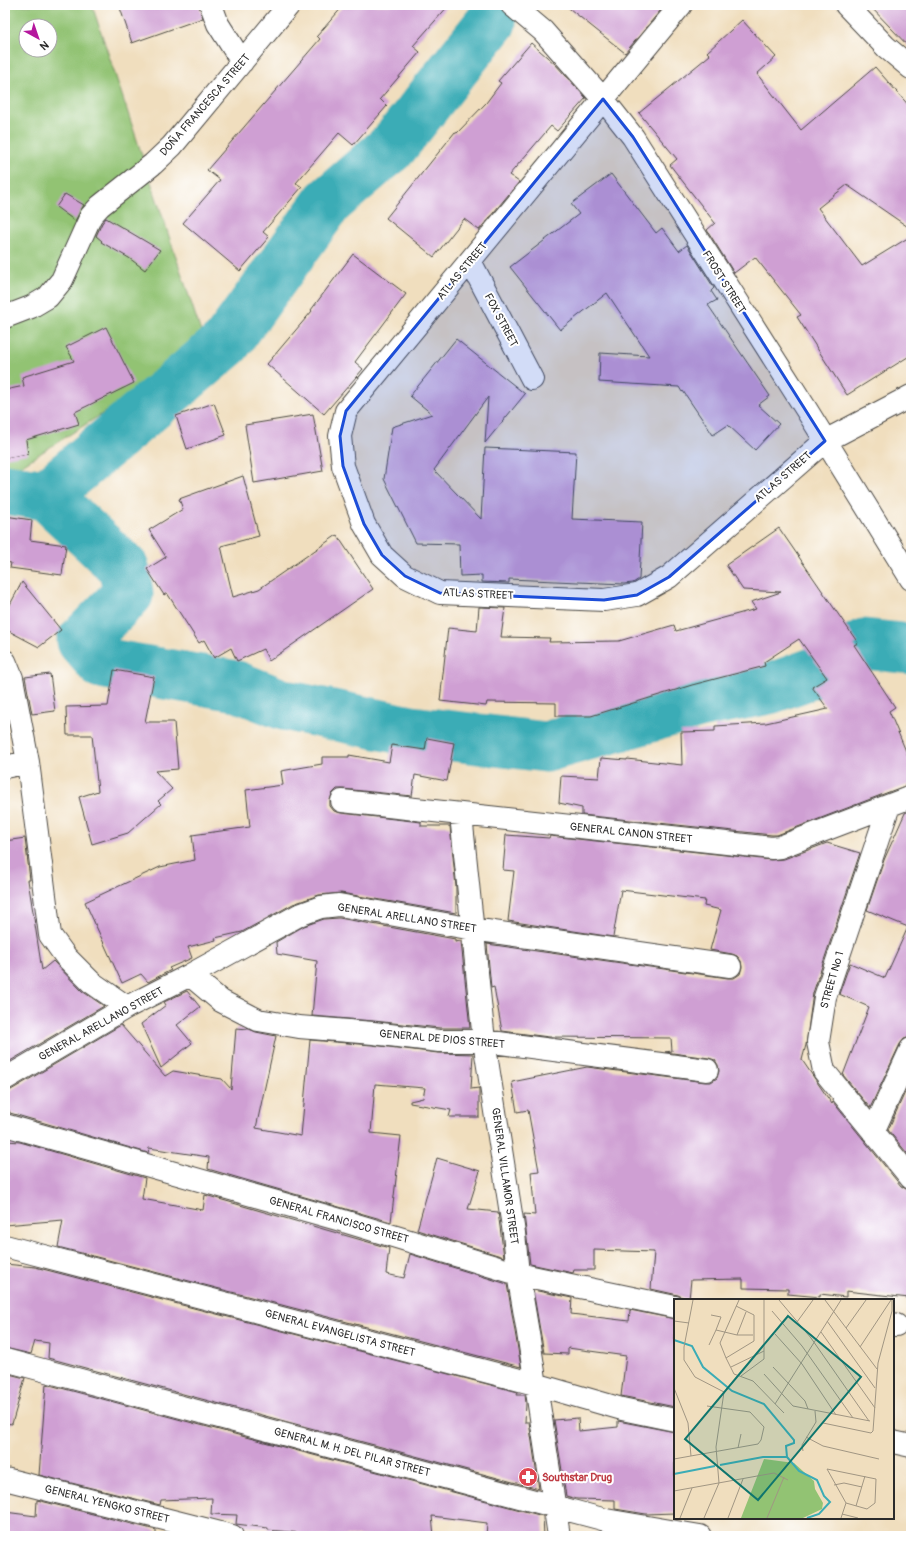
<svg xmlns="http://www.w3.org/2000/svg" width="916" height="1541" viewBox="0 0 916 1541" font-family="Pangolin,sans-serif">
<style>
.green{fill:#92c373;stroke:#5e774f;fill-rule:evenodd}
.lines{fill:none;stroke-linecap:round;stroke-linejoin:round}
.river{stroke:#3bacb6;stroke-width:51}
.building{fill:#cf9fd3}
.minor-casing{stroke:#494641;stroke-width:24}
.minor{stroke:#fff;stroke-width:22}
.marked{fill:#1d4ed8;fill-opacity:0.2;stroke:#1d4ed8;stroke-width:3;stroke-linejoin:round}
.labels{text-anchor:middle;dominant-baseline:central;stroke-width:4;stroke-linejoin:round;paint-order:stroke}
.street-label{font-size:11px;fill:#2b2b2b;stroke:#fff}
.health-label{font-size:11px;font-weight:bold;fill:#be3a42;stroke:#fff;text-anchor:start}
.inset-river{fill:none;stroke:#3bacb6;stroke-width:2}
.inset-road{fill:none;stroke:#a19683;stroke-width:1}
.view{fill:#0f766e;fill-opacity:0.15;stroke:#0f766e;stroke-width:2}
.inset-edge{fill:none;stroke:#2b2b2b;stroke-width:2}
</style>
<rect width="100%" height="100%" fill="#fff"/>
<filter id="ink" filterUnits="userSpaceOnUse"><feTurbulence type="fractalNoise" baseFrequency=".025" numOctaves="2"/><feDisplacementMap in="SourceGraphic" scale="8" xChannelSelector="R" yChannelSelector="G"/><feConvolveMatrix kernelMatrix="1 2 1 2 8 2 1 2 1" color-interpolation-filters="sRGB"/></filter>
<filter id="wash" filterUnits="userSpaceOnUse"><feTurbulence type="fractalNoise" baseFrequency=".012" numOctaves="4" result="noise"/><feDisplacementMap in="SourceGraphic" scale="16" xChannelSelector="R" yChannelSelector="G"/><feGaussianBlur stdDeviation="0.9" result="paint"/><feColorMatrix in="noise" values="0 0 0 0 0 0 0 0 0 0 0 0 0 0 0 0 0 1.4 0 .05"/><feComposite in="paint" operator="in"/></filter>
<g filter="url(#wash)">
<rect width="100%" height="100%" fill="#f0debe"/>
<!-- green -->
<path class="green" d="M5,5H92L205,344L105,412L5,476ZM26,26H50V50H26Z"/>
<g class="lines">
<!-- river -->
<path class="river" d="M5,489L46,495L124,568L128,594L82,641L101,663L236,686L284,705L411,731L546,747L703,702L769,689L824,669L864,644L911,649
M46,495L226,343L328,202L393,146L491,22"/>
</g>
<g id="blocks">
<!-- building -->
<path class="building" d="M119,5H199L203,18L132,43Z
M344,5H449L413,46L420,52L380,99L387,106L353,145L339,133L296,183L302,187L263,232L269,237L240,271L183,223L220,180L207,170L320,39L317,36Z
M565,5H665L625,53Z
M869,5H911V49Z
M742,20L776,57L757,74L801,130L875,67L911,108V229L847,185L818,208L862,266L911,236V355L847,395L797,317L801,315L755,257L734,273L707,230L715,223L670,165L677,159L639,113L710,55L707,52Z
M531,43L555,64L586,98L557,131L551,126L509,175L519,182L479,230L464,219L434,257L386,218L455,132L457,133L486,103L501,83L498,81Z
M611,174L656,233L662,228L679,251L687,245L714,288L711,291L717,300L708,305L770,396L758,405L779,424L755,450L728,425L713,435L683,391L682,392L679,387L599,382L600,353L649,356L607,293L560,330L510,267L579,214L571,204Z
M65,194L84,205L75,221L56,207Z
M106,218L160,250L145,270L129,258L101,242L102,241L96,236L102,223Z
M353,254L406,294L355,362L363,369L324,414L267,364L312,311L311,310Z
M106,327L134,383L75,412L79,424L26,440L28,454L5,458V390L24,386L22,377L74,361L66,347Z
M456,339L525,394L485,443L488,397L434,470L481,519L485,448L576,452L572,519L642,522L639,579L633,583L624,584L509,579V583L482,582V575L460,576L459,544L416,543L384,479L392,427L432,414L410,396Z
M214,403L226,435L187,449L176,416Z
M313,414L323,471L254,483L245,425Z
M243,476L259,536L221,546L233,597L259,589L337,535L373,589L269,661L263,649L237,661L231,648L214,658L204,640L199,643L167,593L164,595L147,569L166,557L149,530L183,509L179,499Z
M5,516L32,520L30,540L66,545L62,575L10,568L11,563L5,562Z
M779,528L858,643L854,645L895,707L889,711L911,763V785H907L777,835H772L582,815V808L559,803L561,776L599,778L601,758L627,760V759L682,765L681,732L715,731V726L766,723L828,709L812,687L827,678L799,639L764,662L765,666L692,685L591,716H556V703L487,702L486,706L440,701L448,628L477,631L479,607L505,608L501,637L550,638L549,642L619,641L674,625L676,631L756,609L751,602L781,592L743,590L726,565Z
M22,582L61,630L39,647L5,629V614Z
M114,670L154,677L145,722H174L178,769L155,771L172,789L158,801L161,804L128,833L92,844L79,797L98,791L92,735H67L66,707L108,706Z
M50,674L55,711L32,714L25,677Z
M427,738L454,743L447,781L415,775L412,796L343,789H337L332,794L330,800V806L334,811L341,813L421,822V826H450L456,887V913L341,893L319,895L293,904L242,932L215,938L216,940L188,947L192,958L169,968L171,970L148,982L141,974L122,983L85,902L160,867L195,860L192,835L250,827L246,790L283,785L281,771L322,764V757H349V755L389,762L392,745L425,750Z
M911,810V1037L904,1039L900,1044L870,1108L843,1075L869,1007L839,994L850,963L885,978L908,927L867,910L884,860L905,813Z
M506,835L549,838L550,836L771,860L784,859L827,843L860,853L813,993L806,1045L802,1060L832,1104L833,1102L901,1186L906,1189L911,1190V1271L909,1269V1298L846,1291V1297L820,1294V1297L788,1294V1289L743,1288V1279L691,1280L689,1299L684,1298L678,1295L651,1289L654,1252L594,1250V1270H574L573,1273L530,1264L524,1214L535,1215L531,1172L539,1171L528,1110L517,1112L512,1082L587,1067L705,1082H711L717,1078L719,1071L718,1065L715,1060L709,1058L665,1052L672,1051L671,1038L549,1037L502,1031L494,987L491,988L487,944L728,978H734L740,974L742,967L741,961L737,956L732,954L710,950L721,910L704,906L705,900L621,890L613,937L508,921L514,871L503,870Z
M25,838L30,880H28L42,970L53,961L82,991L104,1006L5,1064V841Z
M339,918L455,939V942L461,941L470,1028H440L374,1021L312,1016L317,961L277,954L276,942L304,926L324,919Z
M187,991L200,1007L177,1025L192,1043L161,1068L141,1024L166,1005L164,1002Z
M121,1025L165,1076L173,1071L222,1079L231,1089L236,1028L249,1029L256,1032L276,1036L256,1128L301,1136L310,1040L372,1045L438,1053L473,1054L471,1089L479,1088V1117H449L451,1110L410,1103V1101L423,1098L425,1088L375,1084L371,1133L401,1136L391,1222L208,1169L209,1157L149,1148L148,1153L10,1113L5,1101V1091L11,1090Z
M911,1079V1158L888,1130Z
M7,1141L20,1142L145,1178L142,1199L203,1210L205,1195L389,1248L386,1274L404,1278L410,1254L507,1284L521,1367L58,1247L63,1220L5,1225V1170Z
M437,1158L480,1171L468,1209L498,1212L504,1257L417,1230Z
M5,1264L35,1267L518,1392L517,1395H525L526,1403L525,1422H529L539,1489L48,1358L49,1343L35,1341L31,1354L5,1348Z
M533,1290L572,1298L571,1314L629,1321L630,1310L675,1319V1407L621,1396L626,1356L568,1348V1354L544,1353Z
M5,1373L25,1378L12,1424L5,1423Z
M46,1384L543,1516L544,1536H486L487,1523L432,1516L434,1536H300L301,1533L268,1530V1528L236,1524L237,1515L211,1514L212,1498L161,1500L160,1505L39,1475Z
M578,1418L579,1431L618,1427V1421L675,1432V1513L646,1514L615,1509V1500L577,1499L566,1496L554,1420Z
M37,1500L156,1530V1536H5V1512L36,1516Z"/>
</g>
</g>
<g filter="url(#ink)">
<use href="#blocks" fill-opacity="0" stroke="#494641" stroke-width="1"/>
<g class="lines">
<defs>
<path id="minor" d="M211,5L218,24L242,62
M512,5L543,31L603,99L633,137L806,409L911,579
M681,5L346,411L340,436L343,466L364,524L382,555L405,576L440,593L604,600L637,595L669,577L825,441L911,396
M846,5L886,47L911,68
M470,261L532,379
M5,317L31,307L48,297L62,280L91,216L100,206L153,164L172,146L289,5
M5,661L12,678L28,762L50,935L66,957L91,982L127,1007
M5,767L28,762
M342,801L772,848L780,847L911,797
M889,806L825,997L818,1042L824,1071L911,1178
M461,815L484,1041L514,1233L518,1274L528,1333L559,1536
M190,975L221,1001L258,1020L299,1027L373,1033L439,1041H484L707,1070
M5,1079L127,1007L190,975L299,915L321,907L339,905L473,929L730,966
M5,1125L337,1219L518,1274L675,1307
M873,1132L911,1049
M5,1246L535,1384L622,1409L675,1420
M893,1324L896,1325
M5,1360L606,1520L700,1536
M893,1442L911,1446
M5,1479L232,1536"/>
</defs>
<!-- minor casing -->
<use href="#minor" class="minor-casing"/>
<!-- minor -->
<use href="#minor" class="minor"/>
</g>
</g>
<!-- marked area -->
<path class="marked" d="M603,99L633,137L825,441L669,577L637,595L604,600L440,593L405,576L382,555L364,524L343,466L340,436L346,411Z"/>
<!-- icons -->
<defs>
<symbol id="pharmacy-disc" viewBox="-11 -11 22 22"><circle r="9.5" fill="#e0444e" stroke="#fff"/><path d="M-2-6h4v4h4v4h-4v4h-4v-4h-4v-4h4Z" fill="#fff"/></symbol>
</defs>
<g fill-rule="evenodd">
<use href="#pharmacy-disc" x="517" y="1466" width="22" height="22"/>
</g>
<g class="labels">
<!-- street labels -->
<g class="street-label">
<text transform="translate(205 105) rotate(-49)">DOÑA FRANCESCA STREET</text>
<text transform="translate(462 271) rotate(-50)">ATLAS STREET</text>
<text transform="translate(724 282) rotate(58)">FROST STREET</text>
<text transform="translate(501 320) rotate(62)">FOX STREET</text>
<text transform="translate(783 477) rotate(-41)">ATLAS STREET</text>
<text transform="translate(478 594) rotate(3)">ATLAS STREET</text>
<text transform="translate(631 833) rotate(6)">GENERAL CANON STREET</text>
<text transform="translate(407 918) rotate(9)">GENERAL ARELLANO STREET</text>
<text transform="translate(832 980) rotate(-74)">STREET № 1</text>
<text transform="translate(101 1024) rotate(-29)">GENERAL ARELLANO STREET</text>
<text transform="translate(442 1039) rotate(5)">GENERAL DE DIOS STREET</text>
<text transform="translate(505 1176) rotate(82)">GENERAL VILLAMOR STREET</text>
<text transform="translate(339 1220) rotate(16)">GENERAL FRANCISCO STREET</text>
<text transform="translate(340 1333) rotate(15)">GENERAL EVANGELISTA STREET</text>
<text transform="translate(352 1452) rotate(15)">GENERAL M. H. DEL PILAR STREET</text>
<text transform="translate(107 1504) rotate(14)">GENERAL YENGKO STREET</text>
</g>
<!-- health labels -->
<g class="health-label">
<text x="542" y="1477">Southstar Drug</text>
</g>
</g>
<!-- overview -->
<g transform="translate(674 1299)">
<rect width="220" height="220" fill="#f0debe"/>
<path d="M90,160L120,164L140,182L141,190L149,204L148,210L129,219H67Z" fill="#92c373"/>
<path class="inset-river" d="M0,41L18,47L29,68L58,92L90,105L120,141V144L112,147L113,158L125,172L143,181L150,197L156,203L145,215L133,219M46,166L89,158H113M0,175L41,167"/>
<path class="inset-road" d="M19,1L10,48V61L21,78L50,93L42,148L45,184L30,219M65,1L46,44L52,59L60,75L79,82L110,114M105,1L137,39L195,122M151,1L203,70M98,12L128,47L179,119M37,16L47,18L42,31L63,36H79M0,22L15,24M153,22L201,89M123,23L139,1M172,29L192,1M147,33L201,109M101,35L128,65L162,116M63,36L72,13M35,46L42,31M186,48L217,1M52,59L80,42V16L62,7M57,68L90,52M99,68L131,102L134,110M90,75L119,107L196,122M67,77L90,60V1M0,89L14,124L17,157M101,105L167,1M149,124L197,134L199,132L204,64L218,12V1M132,138L149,147L205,160M64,149L67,135M129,152L128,146L142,123L141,112M0,160L84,145L87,141L90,128L76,113L33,107M160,186L170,184L188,188M0,192L100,174L114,181M172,204L153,170L202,180L201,204L193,210M172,204L193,210M182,207L191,177M168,215L184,219M6,219L18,189M54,219L69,180M93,219L110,178M167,219L172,204"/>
<path class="view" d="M114,17L187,78L84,201L11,140Z"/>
<rect width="220" height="220" class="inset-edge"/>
</g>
<!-- margin -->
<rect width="916" height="1541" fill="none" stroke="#fff" stroke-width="20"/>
<!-- north arrow -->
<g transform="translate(38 38) rotate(140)"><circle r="19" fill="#ffffff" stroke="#aaaaaa"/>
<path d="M0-3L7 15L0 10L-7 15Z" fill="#b5179e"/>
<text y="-6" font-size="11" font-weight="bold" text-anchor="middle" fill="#2b2b2b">N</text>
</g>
</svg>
